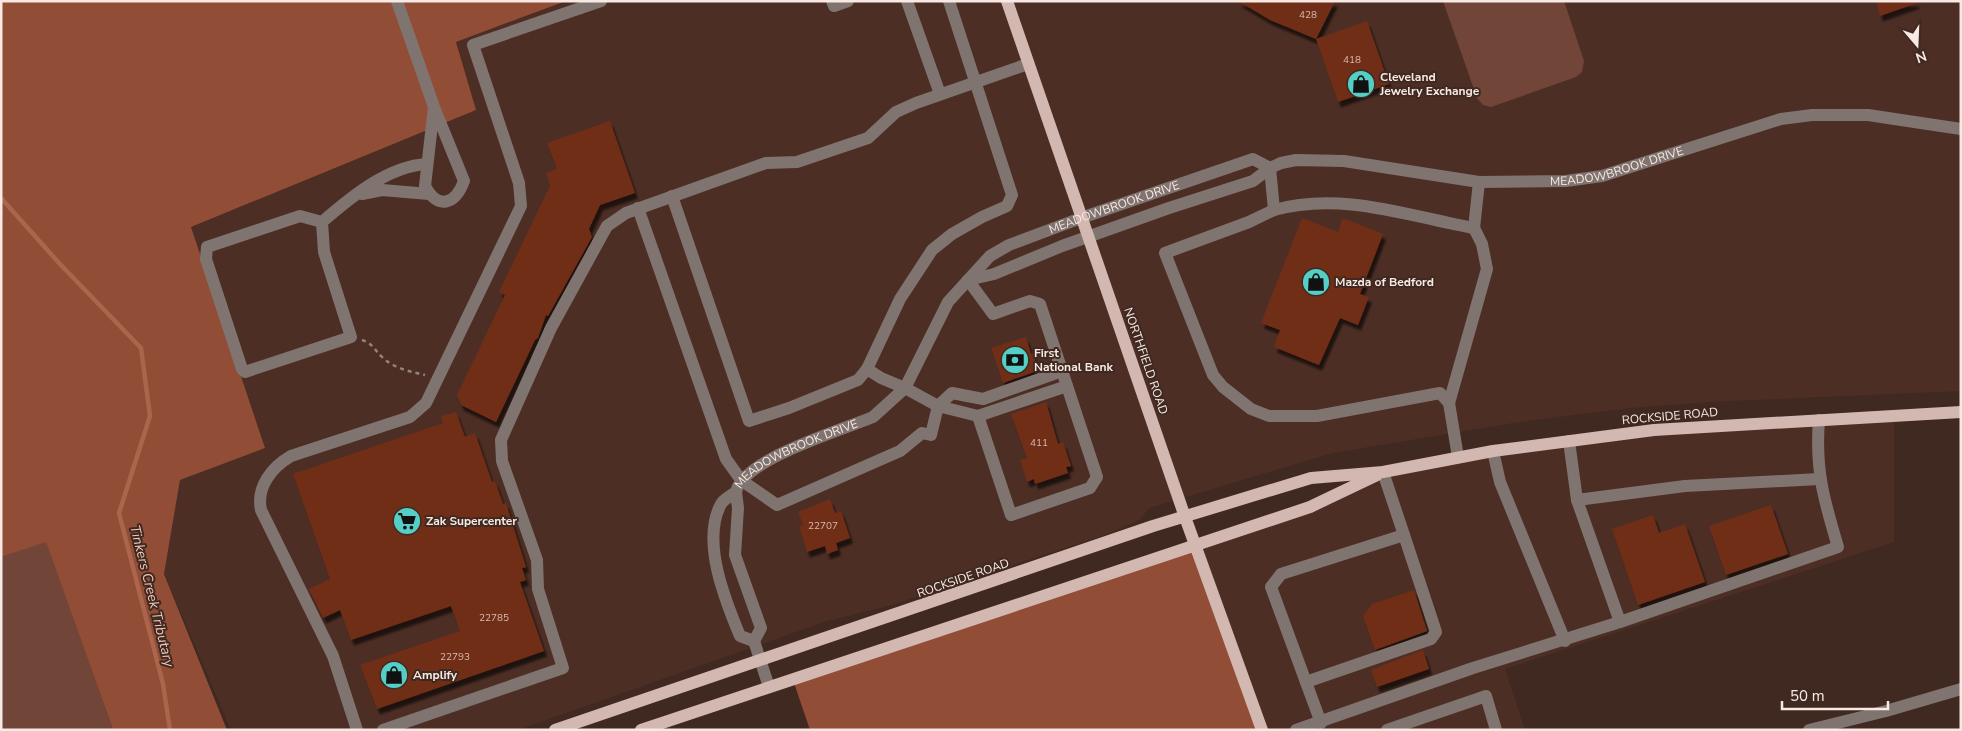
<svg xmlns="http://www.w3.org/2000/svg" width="1962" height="731" viewBox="0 0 1962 731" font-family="'Nunito Sans',sans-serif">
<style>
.built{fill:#4c2e25}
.green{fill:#714638}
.forest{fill:#924d36}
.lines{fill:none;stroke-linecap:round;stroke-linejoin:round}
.stream{stroke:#ac654d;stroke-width:4.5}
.building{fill:#702e18;filter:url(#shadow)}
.path{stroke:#95827b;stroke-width:2.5;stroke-dasharray:4 4;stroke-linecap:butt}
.minor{stroke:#807470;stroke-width:12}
.major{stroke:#d2b8b0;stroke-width:12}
.labels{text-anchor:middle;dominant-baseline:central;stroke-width:4;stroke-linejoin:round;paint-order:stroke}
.number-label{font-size:10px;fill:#d7bab1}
.poi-label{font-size:12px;font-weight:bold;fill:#f9e9e4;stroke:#3f2921;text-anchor:start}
.street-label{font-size:12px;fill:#f9e9e4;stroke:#3f2921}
.water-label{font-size:14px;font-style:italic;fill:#f2c8ba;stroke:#3f2921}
</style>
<defs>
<filter id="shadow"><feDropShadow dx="3" dy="5.5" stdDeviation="1" flood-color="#0009"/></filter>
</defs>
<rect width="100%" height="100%" fill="#3f2921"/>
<!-- built -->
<path class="built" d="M566,1H1961V391L1709,402L1631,408L1513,423L1333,453L1149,508L1141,519L1110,533L892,605L824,622L518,730H231L164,574L180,480L265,448L191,227L475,110L456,42Z
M1894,416V542L1505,669L1525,730H1262L1195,544L1310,507L1383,472L1569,441Z"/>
<!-- green -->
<path class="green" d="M1443,1H1564L1584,61L1582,72L1576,77L1491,107L1483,105L1477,98Z
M46,541L113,730H1V557Z"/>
<!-- forest -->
<path class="forest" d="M1,1H566L456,42L476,110L191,227L265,448L180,480L164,574L227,730H113L46,542L1,557Z
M1195,544L1262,730H810L793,680Z"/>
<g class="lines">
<!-- stream -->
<path class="stream" d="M1,198L59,263L141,348L150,416L119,513L163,684L170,730"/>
</g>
<!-- building -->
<path class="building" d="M1238,1H1335L1316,39L1270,20Z
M1876,1H1916L1917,3L1880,16Z
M1367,21L1389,84L1338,102L1316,39Z
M610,121L635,193L600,205L589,229L592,237L548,316L546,315L538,338L535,340L496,422L461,405L457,395L505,295L499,292L550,186L546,173L557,169L547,143Z
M1302,218L1338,232L1343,218L1383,234L1360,294L1369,297L1358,325L1340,318L1319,365L1274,347L1280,330L1261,323Z
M1026,337L1031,354L1033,353L1035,359L1037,371L1003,383L991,348Z
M1046,402L1058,444L1063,442L1071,466L1066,467L1068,473L1035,484L1034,479L1027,482L1020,460L1027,458L1011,414Z
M456,412L465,437L475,433L492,482L495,481L503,504L506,503L526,567L522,568L526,580L520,582L544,651L377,709L360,665L460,631L451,606L351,640L340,610L323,618L309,589L330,579L293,474L443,423L441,416Z
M830,499L835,513L841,511L850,538L836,543L838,550L827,554L825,546L807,552L799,526L803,525L798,512Z
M1771,505L1788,554L1726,575L1709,526Z
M1653,515L1659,533L1685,524L1705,582L1638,605L1612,529Z
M1414,590L1427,631L1375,650L1363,616L1372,604Z
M1423,650L1429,669L1377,687L1371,670Z"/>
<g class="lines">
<!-- path -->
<path class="path" d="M362,340C374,344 374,350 383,358C394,368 411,372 425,375"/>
<!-- minor -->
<g class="minor">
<path d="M397,1L434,107L464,181C455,205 438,210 425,186L434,107"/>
<path d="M832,1L834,6L848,1"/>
<path d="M907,1L940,94"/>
<path d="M1270,168L1274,210C1341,191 1408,216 1474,228L1479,182"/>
<path d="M362,194L382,190L429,194"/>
<path d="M672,196L749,421L789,408L858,380L867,369L900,299L932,250L952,234L982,217L1007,206L1012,195L949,1"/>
<path d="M638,208L726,459L741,480L777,505L900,451L922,433L931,435L938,406L905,388L881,378L867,369"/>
<path d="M1274,210L1249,222L1165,253L1213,375L1223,387L1251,409L1269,416H1317L1440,393L1449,403L1458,457"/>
<path d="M322,222L300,216L207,247L206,259L242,369L245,372L351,337L324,252L322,222C351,197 388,166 427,164"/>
<path id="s1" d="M968,280L994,274L1062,246L1169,208L1253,181L1270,168L1281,163L1296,160L1344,161L1479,182L1566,181L1602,176L1781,119L1812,115H1868L1961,129"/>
<path d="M968,280L993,314L1030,301L1040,304L1097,477L1090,488L1011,515L978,416"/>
<path d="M1062,371L983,399L952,393L938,406L978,416L1067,386"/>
<path d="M1449,403L1487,269L1482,244L1474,228"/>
<path d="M1569,441L1577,500L1620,622L1838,547C1824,500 1815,470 1819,420"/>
<path d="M1493,451L1500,482L1565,641"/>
<path id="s2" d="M736,492C743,459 842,430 873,417L905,388L948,302L990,256L1009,245L1081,218L1253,159L1270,168"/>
<path d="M736,492L738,508L735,555L761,628L754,641L740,636C725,600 701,541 721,504C724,499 732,495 736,492Z"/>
<path d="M1577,500L1685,486L1819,479"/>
<path d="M754,641L769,687"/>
<path d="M1306,682L1431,639L1436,632L1404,535"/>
<path d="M1321,723L1271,587L1281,574L1404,535L1383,472"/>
<path d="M357,730L333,656L261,510C256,487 272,467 291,456L410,417L426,403L521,206L519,183L473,45L601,1"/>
<path d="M383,730L563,668L538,589L537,560L502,461L501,440L551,328L607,226L626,213L766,163L797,162L868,138L896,112L916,103L1028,64"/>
<path d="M1296,730L1473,668L1620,622"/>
<path d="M1387,730L1486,696L1496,730"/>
<path d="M1809,730L1886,711L1961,689"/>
</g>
<!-- major -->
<path class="major" d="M1007,1L1185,517L1262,730
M555,730L1153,526L1311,478L1383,472L1493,451L1654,430L1961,412
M641,730L1310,507L1377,475"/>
</g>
<!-- icons -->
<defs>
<symbol id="shop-disc" viewBox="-11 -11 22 22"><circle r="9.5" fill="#55cec5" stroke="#3f2921"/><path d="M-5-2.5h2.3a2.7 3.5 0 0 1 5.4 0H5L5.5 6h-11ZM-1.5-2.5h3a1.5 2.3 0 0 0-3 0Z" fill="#111"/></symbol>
<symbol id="bank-disc" viewBox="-11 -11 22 22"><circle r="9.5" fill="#55cec5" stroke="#3f2921"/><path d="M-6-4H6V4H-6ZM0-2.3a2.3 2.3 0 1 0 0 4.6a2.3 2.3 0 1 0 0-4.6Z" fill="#111"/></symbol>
<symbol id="supermarket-disc" viewBox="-11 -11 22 22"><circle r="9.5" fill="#55cec5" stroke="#3f2921"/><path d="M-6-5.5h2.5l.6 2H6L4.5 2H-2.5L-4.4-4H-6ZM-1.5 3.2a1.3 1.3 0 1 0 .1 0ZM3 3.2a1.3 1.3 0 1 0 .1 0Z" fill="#111"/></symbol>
</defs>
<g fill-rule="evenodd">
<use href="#shop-disc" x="1345" y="68" width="32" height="32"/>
<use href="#shop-disc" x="1300" y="266" width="32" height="32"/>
<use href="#bank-disc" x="999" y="344" width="32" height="32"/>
<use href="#supermarket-disc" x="391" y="505" width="32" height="32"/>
<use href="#shop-disc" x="378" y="659" width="32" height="32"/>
</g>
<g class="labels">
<!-- number labels -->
<g class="number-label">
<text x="1308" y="15">428</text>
<text x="1352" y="60">418</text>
<text x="1039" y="443">411</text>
<text x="823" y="526">22707</text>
<text x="494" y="618">22785</text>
<text x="455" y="657">22793</text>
</g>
<!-- poi labels -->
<g class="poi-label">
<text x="1380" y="77">Cleveland<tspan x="1380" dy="14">Jewelry Exchange</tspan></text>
<text x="1335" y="282">Mazda of Bedford</text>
<text x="1034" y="353">First<tspan x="1034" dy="14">National Bank</tspan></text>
<text x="426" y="521">Zak Supercenter</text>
<text x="413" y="675">Amplify</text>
</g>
<!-- street labels -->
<g class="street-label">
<text stroke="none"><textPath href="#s1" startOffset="675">MEADOWBROOK DRIVE</textPath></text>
<text stroke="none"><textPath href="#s2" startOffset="495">MEADOWBROOK DRIVE</textPath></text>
<text transform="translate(1146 361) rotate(71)">NORTHFIELD ROAD</text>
<text transform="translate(1670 416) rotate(-5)">ROCKSIDE ROAD</text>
<text stroke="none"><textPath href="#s2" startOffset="74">MEADOWBROOK DRIVE</textPath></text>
<text transform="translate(963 578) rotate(-19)">ROCKSIDE ROAD</text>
</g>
<!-- water labels -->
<g class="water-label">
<text transform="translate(152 596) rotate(76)">Tinkers Creek Tributary</text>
</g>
</g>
<!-- border -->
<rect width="1962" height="731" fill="none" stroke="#f9e9e4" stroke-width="5"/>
<!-- north arrow -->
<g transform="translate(1917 45) rotate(161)" stroke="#3f2921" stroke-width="4" paint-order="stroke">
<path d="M0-4L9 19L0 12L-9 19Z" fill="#f9e9e4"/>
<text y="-8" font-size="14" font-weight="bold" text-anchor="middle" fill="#f9e9e4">N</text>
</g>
<!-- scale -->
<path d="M1782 701v8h106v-8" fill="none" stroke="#f9e9e4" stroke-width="2.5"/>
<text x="1790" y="701" font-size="15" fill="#f9e9e4" stroke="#3f2921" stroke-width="4" paint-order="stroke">50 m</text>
</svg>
